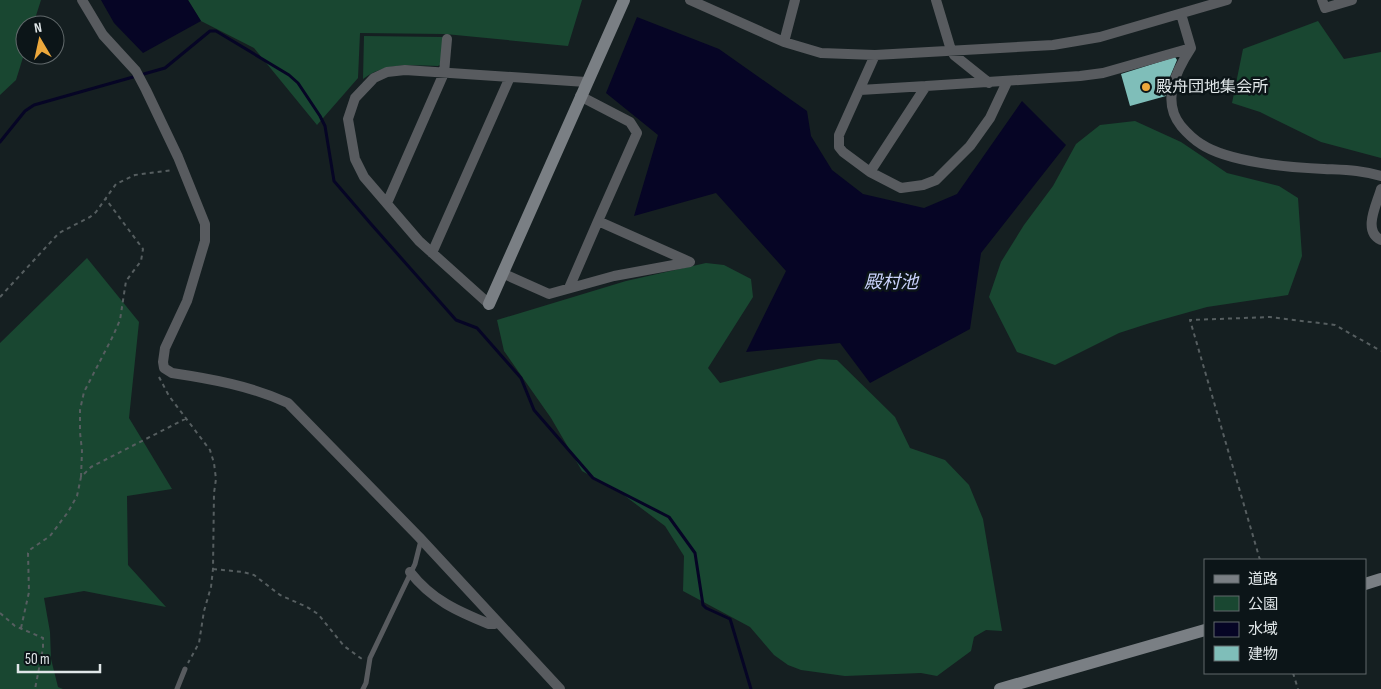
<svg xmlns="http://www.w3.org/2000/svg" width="1381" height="689" viewBox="0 0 1381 689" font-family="'Sofia Sans Condensed','Noto Sans JP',sans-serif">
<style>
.green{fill:#194731}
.water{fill:#060525}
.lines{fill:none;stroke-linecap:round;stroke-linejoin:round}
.stream{stroke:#060525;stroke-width:3}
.building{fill:#7fbeb9}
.path{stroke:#565e60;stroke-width:2;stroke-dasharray:4 4;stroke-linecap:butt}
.lane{stroke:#585b5f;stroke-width:5}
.street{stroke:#585b5f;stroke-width:10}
.secondary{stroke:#7a7f84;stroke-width:12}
.poi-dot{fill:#eda83c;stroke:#0c1518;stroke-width:2}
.labels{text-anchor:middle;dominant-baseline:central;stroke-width:5;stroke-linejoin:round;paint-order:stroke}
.poi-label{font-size:16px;fill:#e0e6e8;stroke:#0c1518;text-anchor:start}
.water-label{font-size:18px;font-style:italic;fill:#cad3fc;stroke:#0c1518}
</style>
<rect width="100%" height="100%" fill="#151f21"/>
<!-- green -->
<path class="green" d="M0,0H41L33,25H25V51L16,80L0,95Z
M188,0H582L568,46L445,34L360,33L358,78L317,125L254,48L201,21Z
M1318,21L1344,59L1381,52V158L1321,142L1260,112L1232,103L1243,49Z
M364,36L443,37L441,64L438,66C412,65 384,62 363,79Z
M1135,121L1181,142L1227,173L1279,186L1298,198L1302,256L1288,295L1207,307L1150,323L1119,333L1055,365L1017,352L989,297L1001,262L1024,225L1053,186L1076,144L1100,125Z
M87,258L139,322L129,418L172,489L127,496L128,565L166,607L84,591L44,598L50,632L51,659L58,687L63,689H0V343Z
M706,263L724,265L751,279L753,297L708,368L720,383L819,359L837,360L895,417L910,448L945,460L969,485L983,519L1002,631L986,630L974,637L971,651L937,676L921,673L845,676L801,670L788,665L774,655L750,627L683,591L684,556L665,526L621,493L582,471L551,418L504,351L497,320L626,281Z"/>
<!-- water -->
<path class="water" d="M101,0H188L201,21L143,53L114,23Z
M637,17L719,49L807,111L811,136L832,170L863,194L924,208L957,194L1022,101L1066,145L981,253L970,329L870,383L840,343L746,352L786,271L716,193L634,216L658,135L606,93Z"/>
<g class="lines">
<!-- stream -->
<path class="stream" d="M0,142L25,111L34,105L165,68L210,31H216L289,75L298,83L320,116L325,126L334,181L371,224L456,320L477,328L521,378L534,410L593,478L669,517L695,553L703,605L706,608L730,619L731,622L751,689"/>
</g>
<!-- building -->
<path class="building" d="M1175,57L1177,60L1169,79L1166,96L1130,106L1121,74Z"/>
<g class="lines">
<!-- path -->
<path class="path" d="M0,297L59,233L90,217L96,212L116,184L135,175L173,170
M159,377L169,396L210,450L214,463L216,479L214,493L213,569L211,587L204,611L199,643L188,663
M81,477L82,451L80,432V410L84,392L113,336L120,320L126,281L141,261L143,249L105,198
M1260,560L1190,320L1270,317L1335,325L1381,351
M213,569L243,572L254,575L280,595L307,607L318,614L344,646L362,659
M0,613L15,626L43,638V648L35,689
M21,628L29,592L28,553L31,549L50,536L68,512L77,496L81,477L91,467L187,418
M1293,673L1298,689"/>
<!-- lane -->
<path class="lane" d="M177,689L185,669
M363,689L366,683L370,658L415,564L420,544L423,541"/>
<!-- street -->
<path class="street" d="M82,0L103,35L136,71L146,90L178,157L205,224V241L187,301L165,348L163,362L164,368L172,373C212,379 251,386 288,403L419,537L560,689
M690,0L784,42L821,53L875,55L1053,45L1100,37L1227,0
M936,0L951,50L954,55L989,83
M1322,0L1325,8L1352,0
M1181,14L1191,48
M784,42L795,0
M1191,48C1176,71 1161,101 1181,126C1187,133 1193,139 1201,144C1228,162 1291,168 1324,169C1344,170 1362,170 1381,176
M875,55L839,135V147L843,152L870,172L901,188L923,185L936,180L970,146L990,118L1007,82
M860,90L926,86
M870,172L926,86L1080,76L1103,73L1191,48
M1381,189C1377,204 1362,231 1381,240
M387,203L444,73L447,39
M432,253L510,77
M502,273L549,294L614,276L690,262L598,221L637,133L630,122L580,96
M569,288L598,221
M489,304L419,241L364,177L355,159L348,119L355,98L374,78L387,72L405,70L586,82
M410,572C432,600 457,611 489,624H494L498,622"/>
<!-- secondary -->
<path class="secondary" d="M489,304L624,0
M1365,584L1381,579
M1000,689L1205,630"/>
</g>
<!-- markers -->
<circle class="poi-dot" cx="1146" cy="87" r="5"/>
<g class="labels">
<!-- poi labels -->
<g class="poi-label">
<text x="1156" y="87">殿舟団地集会所</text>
</g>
<!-- water labels -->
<g class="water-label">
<text x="891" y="282">殿村池</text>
</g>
</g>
<!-- legend -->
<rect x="1204" y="559" width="162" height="115" fill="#0c1518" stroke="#61696b"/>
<rect x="1214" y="575" width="25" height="8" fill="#7a7f84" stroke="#61696b"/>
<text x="1248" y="584" font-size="15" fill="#e0e6e8">道路</text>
<rect x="1214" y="596" width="25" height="15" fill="#194731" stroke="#61696b"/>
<text x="1248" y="609" font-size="15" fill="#e0e6e8">公園</text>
<rect x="1214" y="622" width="25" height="15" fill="#060525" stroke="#61696b"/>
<text x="1248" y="634" font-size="15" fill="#e0e6e8">水域</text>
<rect x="1214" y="646" width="25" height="15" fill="#7fbeb9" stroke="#61696b"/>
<text x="1248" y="659" font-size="15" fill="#e0e6e8">建物</text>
<!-- north arrow -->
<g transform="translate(40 40) rotate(351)"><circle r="24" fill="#0c1518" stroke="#61696b"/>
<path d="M0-4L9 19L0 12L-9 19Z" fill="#eda83c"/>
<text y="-8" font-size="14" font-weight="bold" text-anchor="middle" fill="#e0e6e8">N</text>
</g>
<!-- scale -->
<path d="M18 664v8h82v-8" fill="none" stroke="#e0e6e8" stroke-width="2.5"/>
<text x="25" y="664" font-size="15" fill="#e0e6e8" stroke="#0c1518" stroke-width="4" paint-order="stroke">50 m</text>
</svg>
